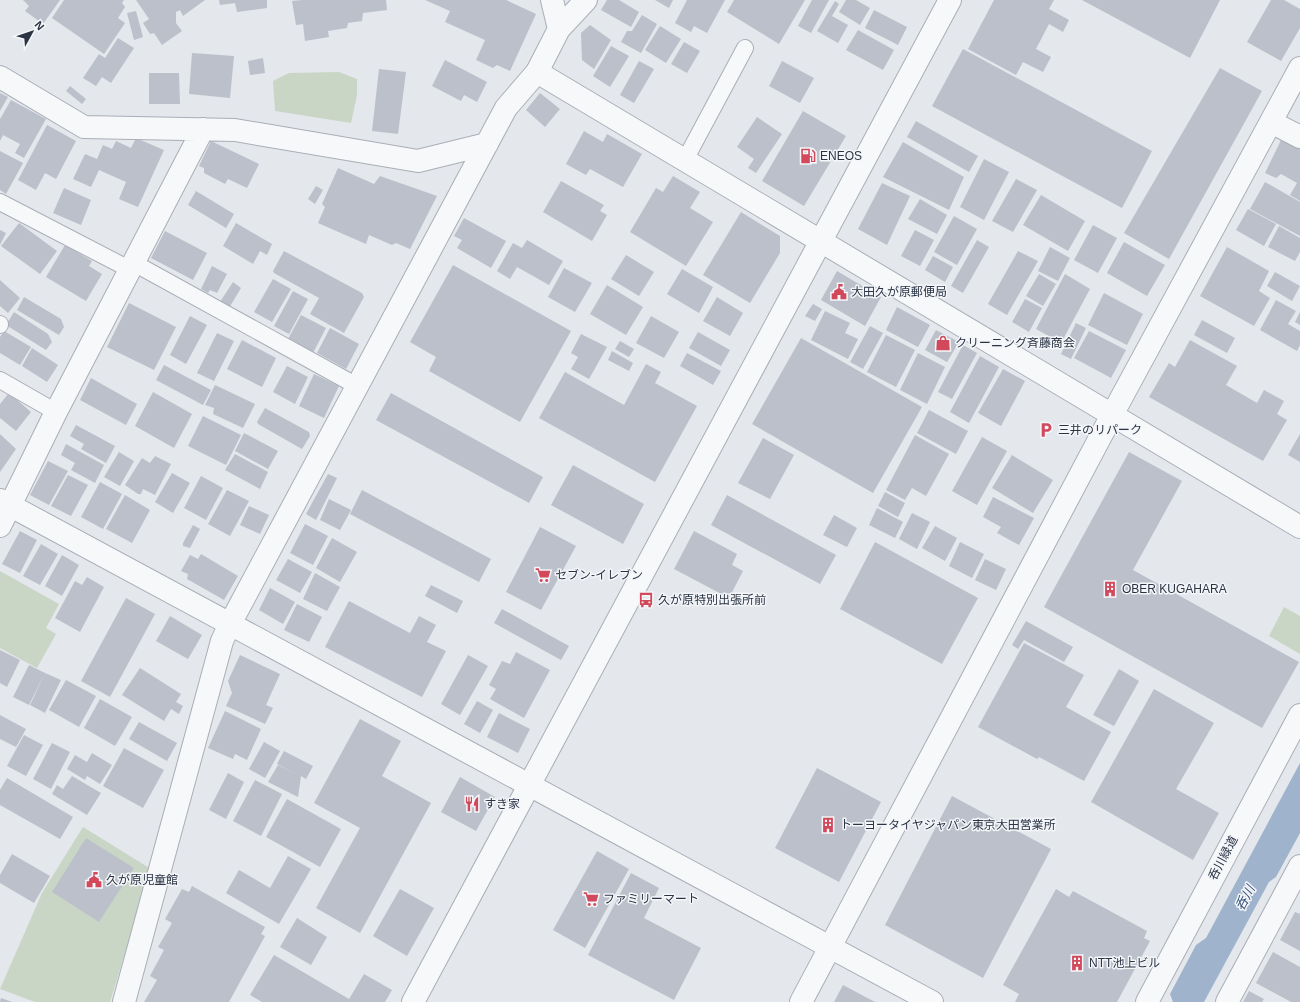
<svg xmlns="http://www.w3.org/2000/svg" width="1300" height="1002" viewBox="0 0 1300 1002" font-family="Helvetica,'Noto Sans JP',sans-serif">
<style>
.green{fill:#c9d6c5}
.water{fill:#9fb4cc}
.building{fill:#bbc0ca}
.lines{fill:none;stroke-linecap:round;stroke-linejoin:round}
.service-casing{stroke:#a9aeb7;stroke-width:18}
.minor-casing{stroke:#a9aeb7;stroke-width:24}
.tertiary-casing{stroke:#a9aeb7;stroke-width:24}
.service{stroke:#f7f8fa;stroke-width:16}
.minor{stroke:#f7f8fa;stroke-width:22}
.tertiary{stroke:#f7f8fa;stroke-width:22}
.labels{text-anchor:middle;dominant-baseline:central;stroke-width:3;stroke-linejoin:round;paint-order:stroke}
.poi-label{font-size:12px;fill:#2b3445;stroke:#f4f6f9;text-anchor:start}
.street-label{font-size:12px;fill:#2b3445;stroke:#f4f6f9}
.water-label{font-size:13px;font-style:italic;fill:#34527a;stroke:#f4f6f9}
</style>
<rect width="100%" height="100%" fill="#e4e7ec"/>
<!-- green -->
<path class="green" d="M339,72L357,79V95L351,123L275,111L273,81L289,73Z
M0,571L59,604L46,628L56,634L37,668L0,648Z
M1284,607L1300,616V654L1269,636Z
M83,827L151,869L110,1002H35L0,989L42,893Z"/>
<!-- water -->
<path class="water" d="M1300,763V833L1276,877L1269,882L1204,1002H1173L1170,994L1196,945L1206,938Z"/>
<!-- building -->
<path class="building" d="M23,0H60L43,24L25,11L29,6Z
M64,0H124L122,3L125,7L118,18L125,23L104,54L52,18Z
M136,0H205L183,16L180,10L176,12V23L182,31L162,45L154,33L150,34L143,23L149,19Z
M219,0H267V8L237,12L235,3L220,5Z
M302,0H386L387,10L363,13L362,21L348,23L347,28L328,31L329,37L305,41L303,24L296,25L292,1Z
M425,0H506L536,14L510,71L497,65L493,68L476,60L485,40L445,22L450,11Z
M607,0H619L639,12L631,27L601,10Z
M655,0H673L669,8Z
M687,0H725L707,33L694,26L691,32L675,23Z
M734,0H805L779,44L727,12Z
M812,0H829L811,33L798,26Z
M846,0H856L870,8L860,25L839,12Z
M994,0H1054L1049,9L1069,20L1063,32L1049,24L1036,49L1051,57L1043,72L1023,62L1016,75L968,49Z
M1082,0H1220L1190,58Z
M1271,0H1284L1300,9V28L1281,61L1247,42Z
M835,1L839,4L832,16L848,25L838,43L817,31Z
M874,10L907,27L898,45L865,28Z
M136,11L143,37L134,40L127,13Z
M642,15L657,24L641,53L621,42L627,31H632Z
M590,25L611,40L594,69L582,60L581,33Z
M660,26L681,39L666,63L645,50Z
M858,30L894,50L883,70L846,50Z
M118,38L134,48L111,83L102,77L96,86L83,78L99,54L105,58Z
M684,42L700,51L687,73L671,64Z
M611,46L629,56L610,87L593,76Z
M963,49L1152,151L1122,208L932,106Z
M192,53L234,56L230,98L189,94Z
M263,58L265,73L250,75L248,61Z
M445,60L487,82L477,102L464,95L461,101L432,86Z
M639,61L654,69L634,103L620,95Z
M782,61L814,78L800,103L769,86Z
M1220,68L1262,91L1169,259L1124,233Z
M379,69L406,72L398,134L372,131Z
M149,73H179L180,104H149Z
M70,86L86,99L82,104L66,91Z
M0,93L8,97L0,111Z
M540,93L560,109L545,127L526,110Z
M11,100L46,119L24,158L15,153L20,144L3,135L0,141V119Z
M803,111L846,136L804,206L762,181Z
M757,117L782,134L756,173L748,168L754,159L737,147Z
M916,121L978,156L969,172L907,137Z
M47,125L76,141L56,179L45,173L36,190L18,180Z
M584,131L603,142L607,134L642,154L623,187L590,169L586,175L566,164Z
M136,138L164,150L138,207L119,199L126,182L99,170L91,187L73,179L85,154L97,159L103,145L112,149L116,141L131,148Z
M1282,138L1300,147V201L1290,195L1297,183L1281,174L1276,178L1265,173Z
M211,141L259,164L247,188L228,179L225,184L204,173V168L199,166Z
M903,142L964,177L949,210L883,177Z
M0,151L23,163L6,194L0,190Z
M984,159L1009,172L984,220L960,207Z
M338,168L374,184L380,176L437,196L410,249L396,243L392,245L369,235L366,244L318,223L325,207L322,204Z
M673,176L700,192L690,208L713,222L686,266L630,232L656,188L663,192Z
M1016,179L1037,190L1013,232L992,221Z
M561,181L604,205L600,211L607,215L592,241L543,212Z
M1265,182L1300,202V236L1250,209Z
M882,183L910,196L887,245L858,229Z
M316,186L323,190L315,204L308,199Z
M64,188L91,200L81,225L53,213Z
M196,191L234,214L226,228L188,205Z
M1041,195L1085,221L1068,251L1023,225Z
M920,199L947,215L937,234L908,219Z
M1248,209L1276,224L1264,246L1236,230Z
M741,212L780,236V253L750,303L703,275Z
M954,216L977,229L957,265L934,252Z
M464,218L506,241L491,268L457,248L462,240L454,236Z
M19,223L57,251L40,274L1,246Z
M236,223L272,244L267,255L260,251L253,264L223,246Z
M1093,225L1117,238L1098,273L1074,260Z
M1279,226L1300,238V252L1295,261L1268,247Z
M0,230L6,233L0,245Z
M915,230L934,240L920,266L901,256Z
M165,231L207,253L193,280L151,258Z
M527,240L563,261L549,285L517,267L510,279L497,271L513,243L522,248Z
M977,240L989,247L963,293L951,286Z
M1124,242L1165,265L1147,296L1107,273Z
M65,245L92,261L89,266L102,274L86,301L46,277Z
M1050,247L1070,258L1058,281L1038,271Z
M1227,247L1269,271L1259,291L1270,298L1254,326L1200,296Z
M284,251L362,293L364,297L344,333L310,314L319,298L274,273L273,271Z
M1018,251L1038,261L1007,315L988,304Z
M626,255L654,272L639,296L611,279Z
M933,256L953,267L945,282L925,270Z
M453,265L571,331L520,422L429,371L436,357L410,342Z
M212,266L227,274L217,293L210,290L208,293L201,289Z
M564,268L592,283L575,312L548,297Z
M682,269L713,287L699,313L667,294Z
M837,271L881,297L865,326L821,300Z
M1275,272L1300,286L1292,301L1267,286Z
M1039,274L1056,284L1043,306L1026,296Z
M1065,274L1090,289L1061,343L1036,329Z
M273,279L291,289L272,322L254,312Z
M0,280L20,298L8,313L0,306Z
M233,282L241,288L229,308L220,302Z
M607,285L643,307L626,335L590,314Z
M293,291L308,299L289,334L274,326Z
M1104,293L1143,314L1127,345L1088,325Z
M24,297L61,319L64,327L59,335L17,310Z
M717,297L743,313L730,336L703,321Z
M1025,299L1042,308L1029,332L1012,322Z
M1276,300L1296,311L1288,324L1300,331V345L1297,351L1260,330Z
M129,303L176,327L154,370L107,347Z
M813,304L822,309L815,321L805,316Z
M897,307L930,325L918,347L886,330Z
M825,311L850,323L845,333L858,339L848,359L811,340Z
M14,312L48,334L52,342L46,350L6,325Z
M1300,312V325L1295,322Z
M301,315L326,328L313,353L288,339Z
M190,316L207,325L186,364L170,355Z
M651,316L679,332L664,358L636,343Z
M1202,320L1235,338L1227,353L1194,335Z
M1076,323L1086,328L1071,359L1061,354Z
M870,326L883,333L863,369L850,362Z
M330,328L359,344L346,369L317,353Z
M936,330L959,342L947,362L925,350Z
M4,331L31,347L20,365L0,353V337Z
M1089,331L1126,350L1111,378L1074,358Z
M698,332L730,350L721,366L689,348Z
M217,333L234,341L214,381L197,373Z
M581,334L607,347L589,379L571,369L578,357L571,353Z
M886,335L915,350L896,387L867,372Z
M801,338L922,407L873,493L752,424Z
M242,340L276,358L262,387L227,369Z
M1190,340L1237,366L1226,385L1257,403L1264,390L1284,401L1277,414L1287,420L1263,461L1149,397L1169,363L1175,367Z
M620,341L634,349L629,357L615,349Z
M963,345L977,353L952,399L938,392Z
M32,348L58,365L47,382L22,366Z
M612,351L633,363L629,371L608,360Z
M687,353L721,371L713,385L680,366Z
M918,353L945,367L927,404L900,390Z
M980,356L999,367L969,423L950,412Z
M646,364L661,372L655,383L697,406L655,482L539,418L565,372L624,405Z
M164,365L211,390L203,405L156,380Z
M287,366L308,377L295,404L273,392Z
M1003,369L1025,381L1001,426L978,413Z
M314,374L339,386L324,418L299,406Z
M91,378L137,404L126,425L80,400Z
M215,385L255,404L243,428L213,414L214,408L205,405Z
M153,392L192,414L174,448L135,426Z
M9,393L31,412L16,431L0,418V404Z
M391,393L543,477L529,503L376,420Z
M265,408L309,432L310,436L302,449L258,424L257,422Z
M929,410L968,431L956,454L917,433Z
M203,416L241,435L226,465L188,446Z
M76,425L115,446L106,463L81,449L84,444L70,436Z
M244,433L278,451L268,469L235,451Z
M0,434L16,449L0,472Z
M1300,434V462L1288,455Z
M915,435L949,454L926,496L912,488L905,500L886,490Z
M982,437L1007,451L977,505L952,491Z
M763,438L794,455L770,499L738,483Z
M66,444L104,465L95,483L71,470L75,463L61,455Z
M119,452L134,461L120,486L104,477Z
M1129,452L1182,481L1133,570L1299,662L1262,728L1044,607Z
M235,454L268,472L260,489L225,470Z
M1012,455L1053,480L1033,513L992,488Z
M155,456L171,464L155,495L143,489L141,494H138L125,485L142,458L150,463Z
M48,461L68,471L49,505L30,495Z
M573,465L644,504L623,544L551,505Z
M172,473L190,483L173,513L155,502Z
M328,474L337,478L316,520L306,514Z
M68,475L88,485L71,516L51,506Z
M201,476L223,488L206,520L184,508Z
M100,482L122,494L103,529L81,517Z
M227,490L249,501L230,536L208,524Z
M362,490L491,559L479,582L350,514Z
M885,492L905,503L898,517L878,506Z
M125,495L150,510L132,543L106,529Z
M727,495L836,555L820,584L711,525Z
M993,497L1034,518L1019,545L997,533L1001,527L983,517Z
M329,499L351,510L340,530L320,520Z
M249,506L269,515L260,534L240,525Z
M877,508L903,522L895,538L869,525Z
M912,513L930,522L917,549L899,539Z
M834,515L857,528L847,547L823,535Z
M305,524L328,536L313,565L290,553Z
M193,525L200,529L190,548L183,546V543Z
M935,526L957,538L945,561L922,548Z
M540,527L576,546L541,610L506,592Z
M20,531L37,540L20,573L2,564Z
M694,531L737,554L732,565L743,571L729,598L674,569Z
M332,538L357,552L340,582L316,568Z
M875,542L978,598L942,664L840,609Z
M960,542L984,554L972,578L949,566Z
M41,544L58,554L40,585L23,576Z
M201,554L238,576L224,600L187,579L188,574L181,571L190,555L198,559Z
M62,555L79,565L62,596L45,586Z
M288,559L312,572L300,593L276,580Z
M985,559L1006,569L996,590L975,580Z
M315,573L340,587L327,611L303,599Z
M87,577L104,587L80,632L55,618L75,581L82,585Z
M431,585L463,601L457,613L425,596Z
M270,588L295,602L283,624L259,610Z
M126,598L155,614L110,697L81,681Z
M349,601L410,633L419,616L436,625L427,642L446,651L422,697L325,647Z
M297,604L322,617L309,642L284,630Z
M502,609L569,646L561,660L494,623Z
M170,616L202,635L188,659L156,641Z
M1026,621L1073,647L1064,662L1024,640L1018,649L1012,645Z
M1024,643L1084,675L1066,707L1111,732L1084,781L1039,757L1037,759L978,727Z
M0,650L20,660L7,687L0,683Z
M516,652L550,670L524,718L490,699L496,689L489,685L502,661L510,664Z
M240,655L280,674L266,705L273,708L265,724L226,706L232,693L228,681Z
M468,655L488,666L460,715L441,704Z
M29,665L45,673L29,705L13,697Z
M140,668L181,694L176,702L183,706L179,714L171,709L164,721L122,695Z
M1119,669L1139,681L1114,726L1093,715Z
M45,673L61,680L45,713L30,705Z
M66,680L96,696L79,727L49,710Z
M1154,689L1214,723L1176,789L1219,813L1193,860L1091,802Z
M100,699L132,717L115,746L84,728Z
M477,701L493,710L480,733L464,724Z
M225,711L261,729L247,760L235,754L233,759L208,748Z
M499,713L530,729L518,753L487,737Z
M0,715L26,729L16,747L0,739Z
M360,719L401,741L382,776L431,803L360,933L316,908L360,828L314,803Z
M139,722L177,743L167,761L129,739Z
M24,735L43,745L26,776L7,766Z
M264,742L280,751L265,778L249,769Z
M52,743L70,752L51,789L33,779Z
M124,748L164,770L143,808L103,786Z
M284,751L313,766L306,779L301,776L298,797L268,782L278,765L296,774L277,764Z
M92,753L112,765L100,784L87,776L85,780L67,769L75,755L87,762Z
M817,768L881,802L839,882L775,848Z
M228,773L244,782L226,819L209,810Z
M72,776L101,793L87,815L52,794L57,785L63,789Z
M460,777L495,797L476,831L441,812Z
M7,778L73,817L60,839L0,805V790Z
M255,780L282,794L261,836L233,821Z
M952,796L1051,849L983,978L885,925Z
M287,799L341,829L320,867L266,837Z
M86,838L134,868L99,922L52,892Z
M597,851L629,869L585,948L553,930Z
M12,854L50,876L34,903L0,883V875Z
M288,856L311,869L279,924L226,893L239,870L270,888Z
M631,873L659,888L644,918L701,948L674,1000L588,955Z
M192,886L265,927L261,934L265,936L229,1002H144L157,980L150,976L164,950L158,947L172,923L165,919L182,889L189,892Z
M400,889L434,908L407,956L373,936Z
M1056,889L1069,897L1073,891L1147,931L1144,938L1150,941L1117,1002H1015L1019,994L1003,985Z
M1295,912L1300,914V951L1280,940Z
M297,918L327,937L311,965L280,947Z
M1273,952L1300,967V1002H1291L1256,983Z
M274,955L349,999L364,974L392,990L385,1002H262L250,995Z
M843,985L875,1002H834Z
M1249,991L1264,999L1262,1002H1243Z
M1,998L12,1002H0Z"/>
<g class="lines">
<defs>
<path id="service" d="M685,160L745,48
M0,202L129,269
M132,262L357,386
M0,325V324
M0,380L56,412"/>
<path id="minor" d="M552,0L559,29
M0,77L84,127L235,130L418,161L487,144
M1271,122L1300,137
M0,500L932,1002
M0,526L56,412L203,129
M124,1002L222,641L230,624L506,108L537,72L559,29L586,0
M801,1002L1112,415L1300,68
M1147,1002L1300,715
M1227,1002L1300,866"/>
<path id="tertiary" d="M537,72L1300,527
M413,1002L950,0"/>
</defs>
<!-- service casing -->
<use href="#service" class="service-casing"/>
<!-- minor casing -->
<use href="#minor" class="minor-casing"/>
<!-- tertiary casing -->
<use href="#tertiary" class="tertiary-casing"/>
<!-- service -->
<use href="#service" class="service"/>
<!-- minor -->
<use href="#minor" class="minor"/>
<!-- tertiary -->
<use href="#tertiary" class="tertiary"/>
</g>
<!-- icons -->
<defs>
<symbol id="fuel-bare" viewBox="-9 -9 18 18"><path d="M-5.5-6h7V0h2V4h1.3V-2.5L3-4.5l.8-.8L6-3V5H2.5V1h-1V6h-7ZM-4.2-4.7v3.2H.2V-4.7Z" fill="#d1495b" stroke="#f4f6f9" stroke-width="2.5" paint-order="stroke"/></symbol>
<symbol id="civic-bare" viewBox="-9 -9 18 18"><path d="M-.6-6.5H3V-4.5H.6V-3L4-1V1h2V6H-6V1h2V-1L-.6-3ZM-1.2 2.5V6h2.4V2.5Z" fill="#d1495b" stroke="#f4f6f9" stroke-width="2.5" paint-order="stroke"/></symbol>
<symbol id="shop-bare" viewBox="-9 -9 18 18"><path d="M-5-2.5h2.3a2.7 3.5 0 0 1 5.4 0H5L5.5 6h-11ZM-1.5-2.5h3a1.5 2.3 0 0 0-3 0Z" fill="#d1495b" stroke="#f4f6f9" stroke-width="2.5" paint-order="stroke"/></symbol>
<symbol id="parking-bare" viewBox="-9 -9 18 18"><path d="M-3.5-5.5H1a3.5 3.5 0 0 1 0 7H-1V5.5H-3.5ZM-1-3.4V-.6H.8a1.4 1.4 0 0 0 0-2.8Z" fill="#d1495b" stroke="#f4f6f9" stroke-width="2.5" paint-order="stroke"/></symbol>
<symbol id="supermarket-bare" viewBox="-9 -9 18 18"><path d="M-6-5.5h2.5l.6 2H6L4.5 2H-2.5L-4.4-4H-6ZM-1.5 3.2a1.3 1.3 0 1 0 .1 0ZM3 3.2a1.3 1.3 0 1 0 .1 0Z" fill="#d1495b" stroke="#f4f6f9" stroke-width="2.5" paint-order="stroke"/></symbol>
<symbol id="building-bare" viewBox="-9 -9 18 18"><path d="M-4-6H4V6H1V3H-1V6H-4ZM-2.5-4.3h1.7v1.8h-1.7ZM.8-4.3h1.7v1.8H.8ZM-2.5-1h1.7V.8h-1.7ZM.8-1h1.7V.8H.8Z" fill="#d1495b" stroke="#f4f6f9" stroke-width="2.5" paint-order="stroke"/></symbol>
<symbol id="bus-bare" viewBox="-9 -9 18 18"><path d="M-5-6H5V4H4V6H2V4H-2V6H-4V4H-5ZM-3.5-4V0h7V-4ZM-3.5 1.2v1.5H-2V1.2ZM2 1.2v1.5H3.5V1.2Z" fill="#d1495b" stroke="#f4f6f9" stroke-width="2.5" paint-order="stroke"/></symbol>
<symbol id="restaurant-bare" viewBox="-9 -9 18 18"><path d="M-5-6h1v4h1v-4h1v4h1v-4h1v5L-1.5 .5V6h-2V.5L-5-1ZM5-6V6H3V1.5H1.5Q1.5-4 5-6Z" fill="#d1495b" stroke="#f4f6f9" stroke-width="2.5" paint-order="stroke"/></symbol>
</defs>
<g fill-rule="evenodd">
<use href="#fuel-bare" x="797" y="145" width="22" height="22"/>
<use href="#civic-bare" x="828" y="281" width="22" height="22"/>
<use href="#shop-bare" x="932" y="332" width="22" height="22"/>
<use href="#parking-bare" x="1035" y="419" width="22" height="22"/>
<use href="#supermarket-bare" x="532" y="564" width="22" height="22"/>
<use href="#building-bare" x="1099" y="578" width="22" height="22"/>
<use href="#bus-bare" x="635" y="589" width="22" height="22"/>
<use href="#restaurant-bare" x="461" y="793" width="22" height="22"/>
<use href="#building-bare" x="817" y="814" width="22" height="22"/>
<use href="#civic-bare" x="83" y="869" width="22" height="22"/>
<use href="#supermarket-bare" x="580" y="888" width="22" height="22"/>
<use href="#building-bare" x="1066" y="952" width="22" height="22"/>
</g>
<g class="labels">
<!-- poi labels -->
<g class="poi-label">
<text x="820" y="156">ENEOS</text>
<text x="851" y="292">大田久が原郵便局</text>
<text x="955" y="343">クリーニング斉藤商会</text>
<text x="1058" y="430">三井のリパーク</text>
<text x="555" y="575">セブン-イレブン</text>
<text x="1122" y="589">OBER KUGAHARA</text>
<text x="658" y="600">久が原特別出張所前</text>
<text x="484" y="804">すき家</text>
<text x="840" y="825">トーヨータイヤジャパン東京大田営業所</text>
<text x="106" y="880">久が原児童館</text>
<text x="603" y="899">ファミリーマート</text>
<text x="1089" y="963">NTT池上ビル</text>
</g>
<!-- street labels -->
<g class="street-label">
<text transform="translate(1223 858) rotate(-62)">呑川緑道</text>
</g>
<!-- water labels -->
<g class="water-label">
<text transform="translate(1245 898) rotate(-62)">呑川</text>
</g>
</g>
<!-- north arrow -->
<g transform="translate(32 32) rotate(50)" stroke="#f4f6f9" stroke-width="3" paint-order="stroke">
<path d="M0-3L7 15L0 10L-7 15Z" fill="#2b3445"/>
<text y="-6" font-size="11" font-weight="bold" text-anchor="middle" fill="#2b3445">N</text>
</g>
</svg>
